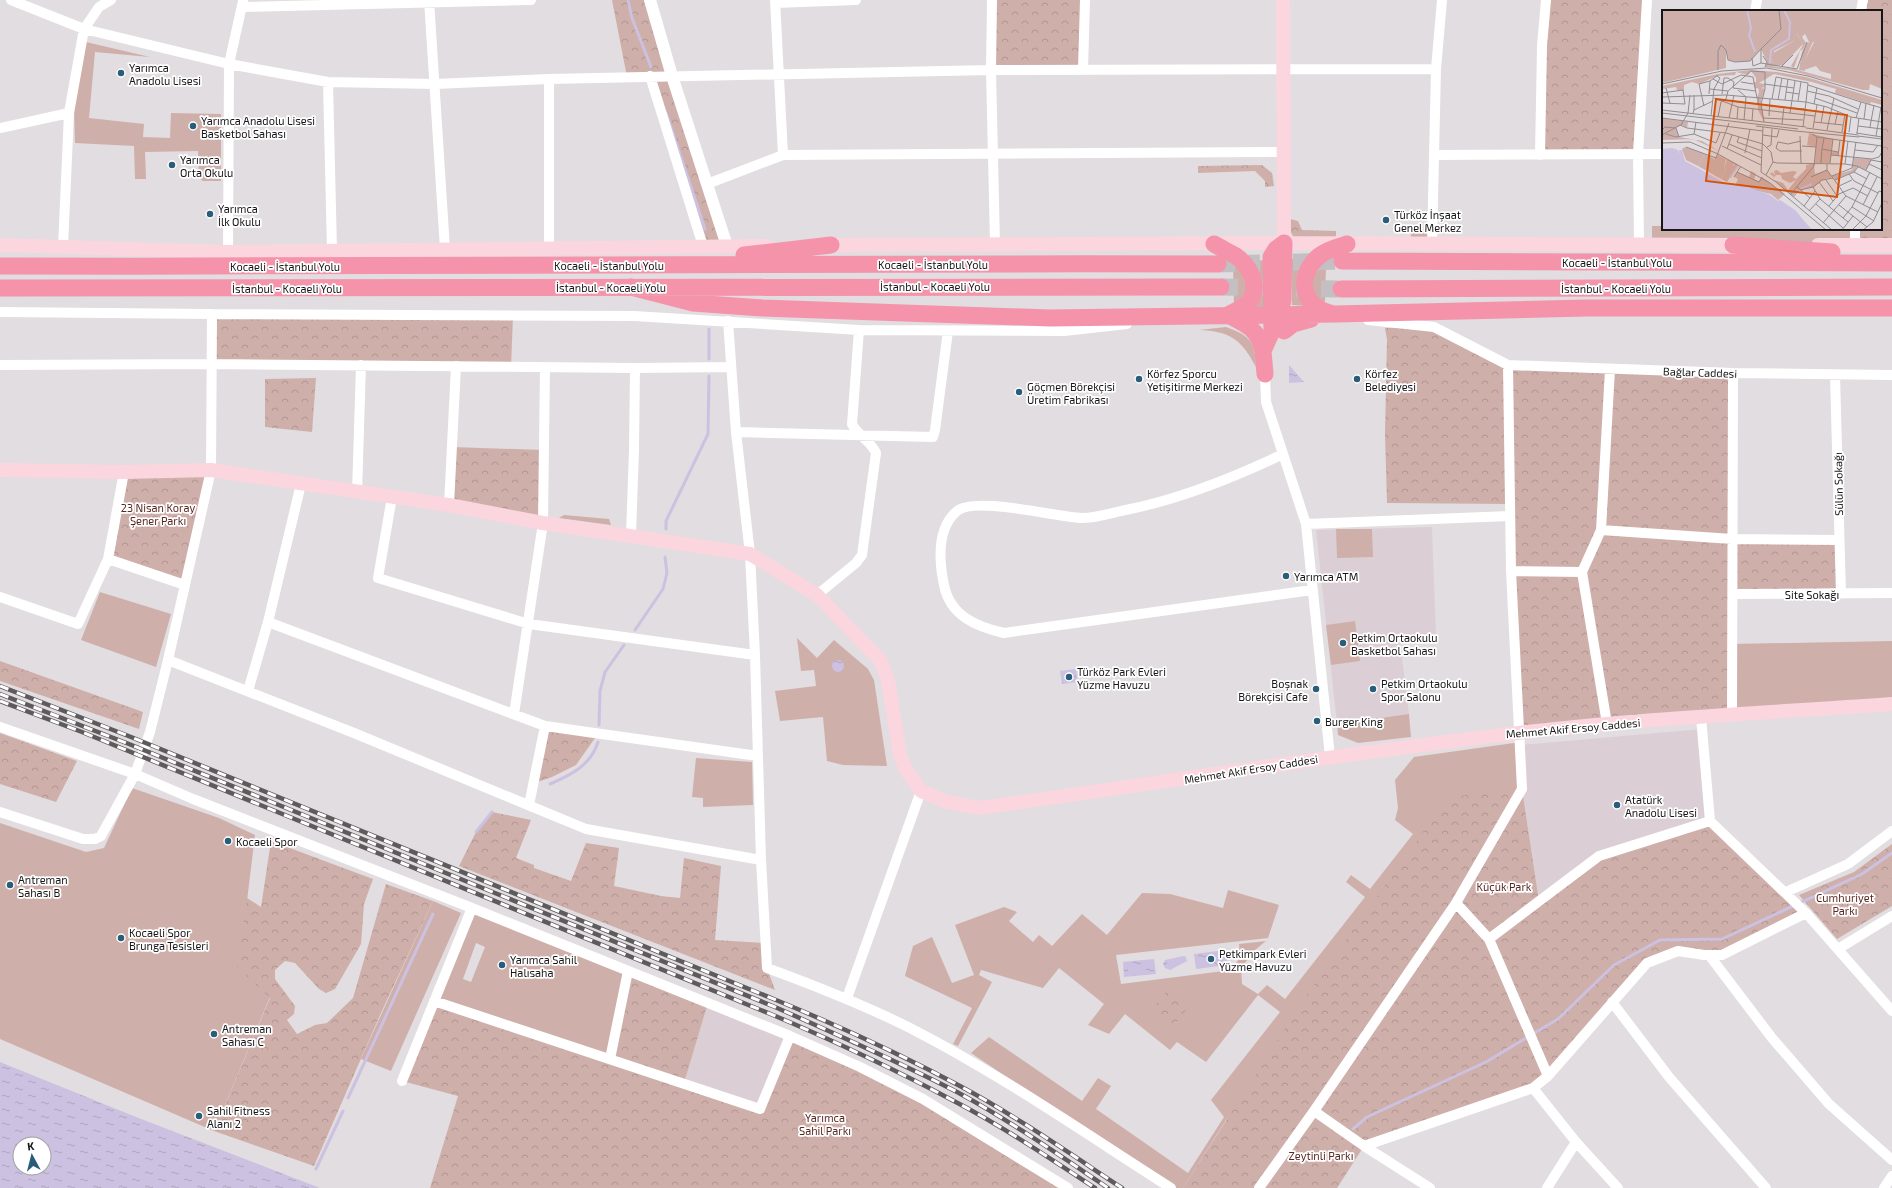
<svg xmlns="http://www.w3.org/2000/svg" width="1892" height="1188" viewBox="0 0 1892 1188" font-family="'Exo 2',sans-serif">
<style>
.built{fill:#dbcfd5}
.grass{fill:#cfafaa;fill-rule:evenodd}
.forest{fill:url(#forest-crowns)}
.water{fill:url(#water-ripples);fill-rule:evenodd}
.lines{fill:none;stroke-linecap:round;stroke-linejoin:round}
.stream{stroke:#ccc1e1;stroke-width:3}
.trunk-tunnel{stroke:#c4bfc2;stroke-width:17;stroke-dasharray:17 8;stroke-linecap:butt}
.minor{stroke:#fff;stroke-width:10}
.tertiary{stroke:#fff;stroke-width:12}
.secondary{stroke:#fbd6df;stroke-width:14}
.trunk{stroke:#f493aa;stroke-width:17}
.rail-casing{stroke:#5e5b5d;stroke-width:4.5}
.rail{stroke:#fff;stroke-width:3;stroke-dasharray:9;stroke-linecap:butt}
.poi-dot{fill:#295d79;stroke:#fff;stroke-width:1.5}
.labels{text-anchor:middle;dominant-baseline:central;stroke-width:3.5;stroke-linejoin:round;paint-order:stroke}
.poi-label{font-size:11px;fill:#171516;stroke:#fff;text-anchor:start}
.street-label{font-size:11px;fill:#171516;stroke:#fff}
.park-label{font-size:11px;fill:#5a2822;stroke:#fff}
.inset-river{fill:none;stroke:#ccc1e1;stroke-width:2}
.inset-road{fill:none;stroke:#918d8f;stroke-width:1}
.view{fill:#d3520d;fill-opacity:0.15;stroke:#d3520d;stroke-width:2}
.inset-edge{fill:none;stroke:#171516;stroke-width:2}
</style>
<defs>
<pattern id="forest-crowns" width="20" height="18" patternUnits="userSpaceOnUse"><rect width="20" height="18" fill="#cfafaa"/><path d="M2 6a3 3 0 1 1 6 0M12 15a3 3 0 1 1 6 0" fill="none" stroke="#b19692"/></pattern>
<pattern id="water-ripples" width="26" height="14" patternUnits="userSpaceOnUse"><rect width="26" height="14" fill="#ccc1e1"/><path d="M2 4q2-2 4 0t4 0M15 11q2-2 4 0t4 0" fill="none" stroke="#aea5c0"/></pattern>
</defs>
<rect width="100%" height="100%" fill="#e2dde0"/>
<!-- built -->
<path class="built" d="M1432,527L1436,636L1400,641L1409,714L1337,724L1316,530Z
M1702,729L1710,821L1539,901L1522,789L1521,745Z
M708,1003L790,1036L760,1109L684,1083Z"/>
<!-- grass -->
<path class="grass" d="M86,42L150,57L95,52L89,118L144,124L143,137L170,138L171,113L221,114V181H203L199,178L198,151L145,152L146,179H135L134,146L75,143L74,108Z
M1652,226H1663V229H1855V245H1652Z
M1430,229V238H1411V230Z
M1292,259H1306V306L1292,305Z
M1267,260V307L1252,308L1249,261Z
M1324,263L1326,266L1325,301L1322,304L1312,293L1311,278Z
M1233,265L1240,267L1248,291L1234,306Z
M1226,327C1251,336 1255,342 1256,367C1242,340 1230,331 1199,330Z
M564,515L609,519L611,525L559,518Z
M1336,529H1372L1373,557L1337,558Z
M100,592L171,614L156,667L81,640Z
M1355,621L1360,661L1331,665L1326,625Z
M797,638L817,658L834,640L868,669L874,680L887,766L843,765L827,761L823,717L780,721L775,691L816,686L814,670L801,671Z
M1892,641V704L1732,715V644Z
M1409,714L1411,737L1358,743L1338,735L1337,724Z
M1521,742L1522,789L1226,1120L1183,1188H1172L971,1053L989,1037L1082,1101L1098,1078L1111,1086L1096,1109L1188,1173L1224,1117L1211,1100L1280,1012L1258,995L1206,1062L1177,1042L1170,1050L1125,1014L1109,1034L1088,1025L1104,1004L1059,968L1043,988L981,970L979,975L992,982L958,1046L953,1044L972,1008L905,976L913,946L932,937L952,983L974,975L955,925L1004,907L1017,912L1009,921L1033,942L1039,935L1052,946L1082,914L1107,935L1142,893L1170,894L1223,908L1228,890L1279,905L1268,938L1116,955L1121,984L1232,970L1240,957L1239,944L1266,941L1255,950L1241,968L1242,984L1258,994L1267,985L1285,999L1365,897L1346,882L1351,875L1370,889L1413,834L1395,820L1398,808L1395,780L1414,757Z
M696,758L752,762L753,805L703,807V798L692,797Z
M132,788L219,818L255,835L246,909L270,997L214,1131L0,1039V823L86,852L104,848Z
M433,901L461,913L391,1071L361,1059Z
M472,908L628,971L610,1059L434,1001ZM476,943L485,947L471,982L463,979Z"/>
<!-- forest -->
<path class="forest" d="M612,0H650L727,246H703L651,77H627Z
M992,0H1085L1083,70H991Z
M1546,0H1647L1638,154L1540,155Z
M1863,0H1892V245H1855V229H1881V11H1861Z
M1262,165L1272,173L1274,186L1265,187V181L1255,171L1198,173V166Z
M1290,219L1298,221L1302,230L1336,231V239L1294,238L1289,228Z
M212,314L513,315L511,367L213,364Z
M1434,327L1508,365L1733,373L1732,539L1839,540L1841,594H1733L1732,715L1520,733L1510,504L1387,503L1385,434L1387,340L1385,328Z
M316,378L312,432L265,427V379Z
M452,447L544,450L543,523L449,505Z
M211,470L185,585L108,559L124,472Z
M0,661L143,712L139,729L0,681Z
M547,730L595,738L576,765L552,777L537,782Z
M0,733L77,761L56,802L0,784Z
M1522,789L1539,901L1599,856L1710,821L1806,913L1722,955L1678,951L1647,963L1533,1088L1364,1146L1337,1188H1183L1305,997L1448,797Z
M492,812L531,820L516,858L534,865V868L571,881L586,843L619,848L614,886L661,896L680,898L684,858L721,866L715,940L766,943L767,968L775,990L459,866L476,832Z
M271,841L373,879L364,904L361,944L335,989L326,993L319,989L295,963L285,961L275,970V979L295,1006L294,1014L287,1020L297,1034L315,1025L327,1023L353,998L386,884L433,901L381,1013L314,1166L214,1131L270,998L237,967L247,898L261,907Z
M1892,844V906L1837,939L1799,895L1854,872Z
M628,971L708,1003L684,1083L760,1109L790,1036L860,1067L1068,1188H430L458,1096L402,1081L434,1001L609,1059Z
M1166,992L1188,1008L1171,1029L1150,1012Z"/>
<!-- water -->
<path class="water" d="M1289,365L1304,382L1289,383Z
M832 666a6 6 0 1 1 12 0a6 6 0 1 1-12 0Z
M1076,669L1078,682L1062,684L1060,671Z
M1226,950L1228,965L1196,969L1194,954Z
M1184,956L1186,957L1187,961L1170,970L1165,968L1163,964L1165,960Z
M1154,959L1156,974L1124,977L1123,962Z
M0,1062L136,1117L320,1188H0ZM20,1144H44V1168H20Z"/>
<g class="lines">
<!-- stream -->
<path class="stream" d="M628,0L632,18L651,67
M666,112L705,229
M709,359V329
M666,529V521L708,434L709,376
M635,630L663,589L667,573L665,557
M599,725L600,691L605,672L624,645
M550,784C571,775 591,765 598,742
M476,832L492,812
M348,1098L433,914
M1353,1129L1367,1117L1486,1062L1558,1019L1614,965L1660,940L1722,939L1862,874L1892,853
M316,1169L343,1111"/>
<!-- trunk-tunnel -->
<path class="trunk-tunnel" d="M1218,264L1342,261
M1221,287L1341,289"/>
<!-- minor -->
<path class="minor" d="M11,0L84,29L229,64L328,82L435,84L549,79L991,70L1436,69
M429,0L445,249
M775,0L783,155
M992,0L991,70L995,244
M775,3L856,0
M242,7L531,0
M1755,11L1757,0
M1861,11L1863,0
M1083,70L1085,0
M650,76L703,246
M549,79V248
M328,82L332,251
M0,128L69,113
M1435,155L1663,154
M1540,155L1542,46L1546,0
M707,184L783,155L1284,152
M1855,229V245
M1432,244L1436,69L1442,0
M1639,246L1638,154L1647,0
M63,247L69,113L84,29L99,7L111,0
M228,252L229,64L243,1
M0,312L212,314
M1368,320L1434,327L1508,365L1733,373L1892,375
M728,321L736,432L750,554L755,655L761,860L767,968C816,986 864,1005 910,1028C1000,1074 1086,1134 1171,1188
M0,365L213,364L635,368L731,367
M1610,369L1601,530L1732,539L1839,540
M1265,374L1266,402L1306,524L1330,757
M1835,375L1841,594
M736,432L933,437L935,430L948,331
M1283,454C1231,479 1178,500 1121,511C1108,514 1095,518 1082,518C1056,517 975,496 957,511C936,529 939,561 944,585C950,616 977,627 1004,633L1312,590
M357,493L361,365
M392,497L378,578L529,624L755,655
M449,505L456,366
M1306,524L1510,516
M1601,530L1582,572L1607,724
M631,535L634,450L635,368
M108,559L185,585
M1511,571L1582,572
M1733,594L1892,593
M817,595L856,563L862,555L876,453C871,441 858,436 852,424L859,330
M0,597L78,624L108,559L124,472
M268,622L545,726L758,756
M168,660L354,733L586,829L761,860
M248,691L268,622L301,484
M514,714L543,523L545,367
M1732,715L1733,373
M1701,717L1710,821L1806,913L1892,1011
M0,727L135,774L193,799L472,908L790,1036L860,1067L923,1099L1068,1188
M529,805L545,726
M0,812L83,839H95L101,836L135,774L150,732L168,660L211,470L212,314L634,316L859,330L1064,331L1127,324
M1786,892L1848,864L1892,831
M1456,903L1489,939L1548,1076
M1489,939L1599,856L1710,821
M1838,949L1892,916
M1709,955L1772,1038L1829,1104L1892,1160
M847,998L921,791
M434,1001L760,1109L790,1036
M1612,1002L1669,1077L1766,1188
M610,1059L628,971
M402,1081L472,908
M1533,1088L1576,1142L1618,1188
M1314,1111L1364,1146L1430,1188
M1364,1146L1533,1088L1548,1076L1647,963L1678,951L1704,955H1722L1806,913
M1259,1188L1314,1111L1456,903L1522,789L1511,571L1508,365
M1547,1188L1576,1142
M1884,1188L1892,1176"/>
<!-- tertiary -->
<path class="tertiary" d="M650,0L672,76L727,246"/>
<!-- secondary -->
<path class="secondary" d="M1283,0L1284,243
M0,245L228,252L768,246
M820,245L1284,243L1744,245
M1818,245H1892
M0,470L124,472L211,470L449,505L543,523L750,554L817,595L881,661L888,681L900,755L906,770L921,791L947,802L979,808C1159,783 1339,754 1519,733C1643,718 1768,713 1892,704"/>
<!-- trunk -->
<path class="trunk" d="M1214,244C1221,248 1229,252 1236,256C1249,265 1261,286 1249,302C1244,308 1235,311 1228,315
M1733,245L1832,252
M744,255L831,245
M1342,261L1892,263
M0,266C406,267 812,263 1218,264
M631,287L693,303L762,308L1050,318L1335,314L1587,308H1892
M0,288L1221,287
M1341,289L1892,287
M1283,301L1284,243
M1330,313C1301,306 1296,276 1319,256C1326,250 1337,247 1347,244
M1228,315C1247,325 1258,329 1263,351
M1284,331L1293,324L1311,319
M1265,374L1263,351L1272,331L1271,257L1276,249L1284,243"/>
<defs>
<path id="rail" d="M0,686L131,737L776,1000C839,1026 900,1054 960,1086C1016,1116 1069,1153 1122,1188
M0,694L129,744L775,1007C836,1034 897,1061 957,1092C1009,1120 1059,1155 1108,1188
M0,701L82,732L773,1015C834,1041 894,1069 952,1100C1002,1126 1048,1157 1095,1188"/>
</defs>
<!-- rail casing -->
<use href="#rail" class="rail-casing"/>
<!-- rail -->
<use href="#rail" class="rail"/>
</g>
<!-- markers -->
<g class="poi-dot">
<circle cx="121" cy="73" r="4"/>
<circle cx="193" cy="126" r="4"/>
<circle cx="172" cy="165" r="4"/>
<circle cx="210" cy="214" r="4"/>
<circle cx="1386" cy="220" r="4"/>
<circle cx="1139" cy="379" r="4"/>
<circle cx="1357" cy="379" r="4"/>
<circle cx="1019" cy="392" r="4"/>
<circle cx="1286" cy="576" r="4"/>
<circle cx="1343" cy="643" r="4"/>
<circle cx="1069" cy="677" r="4"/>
<circle cx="1316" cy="689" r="4"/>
<circle cx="1373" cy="689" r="4"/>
<circle cx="1317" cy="721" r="4"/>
<circle cx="1617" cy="805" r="4"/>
<circle cx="228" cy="841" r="4"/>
<circle cx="10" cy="885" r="4"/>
<circle cx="121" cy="938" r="4"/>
<circle cx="1211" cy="959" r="4"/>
<circle cx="502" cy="965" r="4"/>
<circle cx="214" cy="1034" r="4"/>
<circle cx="199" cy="1116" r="4"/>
</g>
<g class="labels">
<!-- poi labels -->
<g class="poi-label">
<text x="129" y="67">Yarımca<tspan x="129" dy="13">Anadolu Lisesi</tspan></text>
<text x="201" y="120">Yarımca Anadolu Lisesi<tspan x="201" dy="13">Basketbol Sahası</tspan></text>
<text x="180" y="159">Yarımca<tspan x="180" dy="13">Orta Okulu</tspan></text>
<text x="218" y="208">Yarımca<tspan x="218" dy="13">İlk Okulu</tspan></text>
<text x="1394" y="214">Türköz İnşaat<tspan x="1394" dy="13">Genel Merkez</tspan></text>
<text x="1147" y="373">Körfez Sporcu<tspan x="1147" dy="13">Yetişitirme Merkezi</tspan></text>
<text x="1365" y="373">Körfez<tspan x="1365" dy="13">Belediyesi</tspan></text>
<text x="1027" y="386">Göçmen Börekçisi<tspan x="1027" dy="13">Üretim Fabrikası</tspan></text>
<text x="1294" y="576">Yarımca ATM</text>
<text x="1351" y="637">Petkim Ortaokulu<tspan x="1351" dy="13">Basketbol Sahası</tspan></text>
<text x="1077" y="671">Türköz Park Evleri<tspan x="1077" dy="13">Yüzme Havuzu</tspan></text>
<text x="1308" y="683" text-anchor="end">Boşnak<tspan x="1308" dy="13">Börekçisi Cafe</tspan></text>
<text x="1381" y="683">Petkim Ortaokulu<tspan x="1381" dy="13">Spor Salonu</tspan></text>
<text x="1325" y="721">Burger King</text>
<text x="1625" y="799">Atatürk<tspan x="1625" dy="13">Anadolu Lisesi</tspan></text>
<text x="236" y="841">Kocaeli Spor</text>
<text x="18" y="879">Antreman<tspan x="18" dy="13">Sahası B</tspan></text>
<text x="129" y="932">Kocaeli Spor<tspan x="129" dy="13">Brunga Tesisleri</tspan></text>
<text x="1219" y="953">Petkimpark Evleri<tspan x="1219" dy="13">Yüzme Havuzu</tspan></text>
<text x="510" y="959">Yarımca Sahil<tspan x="510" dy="13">Halısaha</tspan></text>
<text x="222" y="1028">Antreman<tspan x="222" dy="13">Sahası C</tspan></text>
<text x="207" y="1110">Sahil Fitness<tspan x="207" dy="13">Alanı 2</tspan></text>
</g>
<!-- street labels -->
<g class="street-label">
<text x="1617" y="262">Kocaeli - İstanbul Yolu</text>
<text x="933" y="264">Kocaeli - İstanbul Yolu</text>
<text x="609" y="265">Kocaeli - İstanbul Yolu</text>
<text x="285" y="266">Kocaeli - İstanbul Yolu</text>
<text x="935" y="286">İstanbul - Kocaeli Yolu</text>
<text x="611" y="287">İstanbul - Kocaeli Yolu</text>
<text x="287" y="288">İstanbul - Kocaeli Yolu</text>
<text x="1616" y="288">İstanbul - Kocaeli Yolu</text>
<text transform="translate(1700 372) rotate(2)">Bağlar Caddesi</text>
<text transform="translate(1838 484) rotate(-91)">Sülün Sokağı</text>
<text x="1812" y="594">Site Sokağı</text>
<text transform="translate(1573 728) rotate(-5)">Mehmet Akif Ersoy Caddesi</text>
<text transform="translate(1251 769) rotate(-9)">Mehmet Akif Ersoy Caddesi</text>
</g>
<!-- park labels -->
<g class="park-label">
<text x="158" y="507">23 Nisan Koray<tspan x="158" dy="13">Şener Parkı</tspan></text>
<text x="1504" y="886">Küçük Park</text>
<text x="1845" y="897">Cumhuriyet<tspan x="1845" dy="13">Parkı</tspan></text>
<text x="825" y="1117">Yarımca<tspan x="825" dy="13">Sahil Parkı</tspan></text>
<text x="1321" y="1155">Zeytinli Parkı</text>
</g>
</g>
<!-- overview -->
<g transform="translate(1662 10)">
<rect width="220" height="220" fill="#e2dde0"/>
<path d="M134,22L141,34L121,55L110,56L111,43L132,31ZM151,31L142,53L143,61L137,60L140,42L145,33ZM43,144L52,149L56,145L64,149L62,158L64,160L59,169L36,156ZM153,153L152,156L125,182L112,170L121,173L126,180L134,170L128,173L120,169L119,165H114L111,169L112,167L108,164L110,162L113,165L112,161L115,160L119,163L131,161L135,162L131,167L134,169L144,159V155Z" fill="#cfafaa"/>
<path d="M0,0H220V79L208,74L207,80H201L127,60L103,57L105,52L99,39L88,51L75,52L66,50L64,40V58L0,73ZM135,23L141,35L129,56L132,58L138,41L141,39L144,33L140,27L143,24L147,32H152L142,52V60L154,56L158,61L169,64V69L132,59L110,56L112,41L132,31ZM88,60L115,62L144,67L220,90V95L209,92L208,94L173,83L174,79L150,72L112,64L97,73L102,74L103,77L99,78L103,79L99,90L102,112L96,100L95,88L97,82L96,78L93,79L91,72H94V68L89,61L86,65L74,62L73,65L55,66L37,74L30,72L22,75V81L15,80L14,77L0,79V76L56,64ZM0,108L26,112L25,118L20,115L14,118L17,127L40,131L57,141L31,129L0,130ZM147,123L171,129L169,141L176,142V146L169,145L168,153H153L154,137L145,135ZM23,137L43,144L36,156L24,150L20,139ZM192,148L210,149L204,160L195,157L193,161L173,170L171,167L162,169L152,177L138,180L132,187L125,182L147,156H152L153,164L165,160L170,166L190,160ZM65,149L72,153L71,157L73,153L76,155L65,172L59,169L64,160L62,158ZM89,161L94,164L92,169L97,172L100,167L123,184L116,190L109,184L73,176L76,169L72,167L75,162L87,167Z" fill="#cfafaa" fill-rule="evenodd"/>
<path d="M10,138L16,140V145L17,140H20L23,151L65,174L86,177L108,185L116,191L118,190L133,200L150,220H0V139Z" fill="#ccc1e1"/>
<path class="inset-river" d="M85,0L89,18L87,25L93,42M108,53L109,40L127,29L128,12L122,0M0,139L25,220M68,168L76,156M138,179L150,174"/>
<path class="inset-road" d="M117,0L119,19L99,39V53L135,59L145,32M101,46L105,52L103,57M90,48L91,56L99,53M120,56L131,45M56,60V41L59,35L64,40L66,50L73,52L88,51L99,39M51,69L60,74L79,65L91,67L95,88M79,72L91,74M0,74L60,61L105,58L146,66L220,88M102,74L132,78M146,75L199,92M4,78L8,93M48,79L66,81M76,80L84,87L82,110M145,81L167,86L196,99M124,82L137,84M0,83L21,80L23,94M47,84L48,71M60,84L62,68H66L72,72L71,78L94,81M0,87L64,85L144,92L165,97L189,107L220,112M52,88L76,97L153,106M153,88L195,103M110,89L114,67L146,73L144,92M116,90L120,68M123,90L126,69M70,91L96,94V88M136,91L139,72M0,93L23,94M152,94L155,78M42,96L37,74L48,71L56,65M107,96L143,99M0,100L144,117M32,100V85M0,103L136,119M31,103L32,100L51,91M128,103L133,71M49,106L52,79L58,68L55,66M107,106L108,89M56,107L59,92L64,89L66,81L89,61L103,62M0,108L101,121M67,108L72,85M101,108L141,110M194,108L199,92L220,98M75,109L76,97M202,109L204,93M90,111L91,99M34,112L32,124L54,133L58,123M102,112L99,94L103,79V62M152,112L181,115M159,113L162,96M120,114L122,97M173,114L176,101M18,115L25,118L64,123L101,134L109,142L111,152L115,153L183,154L195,156L220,169M19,115L26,103L28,85M94,116L133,121M196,116L220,119M101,117L99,162L114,172L170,220M141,117L144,92M208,117L212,95M144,118L196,125M151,118L155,95M0,120L3,117L14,118L17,127M165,120L172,88M133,121L197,127M180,122L183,104M187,122L189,107M194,123L220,127M195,123L197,108M4,124L14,127L32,124M150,124L155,127L220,136M0,125L18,115M101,125L115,127L117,120M138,126L139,153M196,126L220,129M214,126L219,97M77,127L75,132L100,141M162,128L160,139L176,142M139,131L126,134L116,132L114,138L118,141H140M0,133L28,132L56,144L108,173L164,220M67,134L100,148M60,136L99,155M140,136L154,137M24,137L54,148L67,113M105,137L109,135L110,119M65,139L70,125M193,140L211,142L216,135M83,143L88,119M169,145L210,149L217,147L220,142M176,146L178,130M159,153L160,139M168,153L171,129M165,154V160L184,186L216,202M183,154L186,131M207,154L220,160M204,160L209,150L220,152M75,162L97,172L100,167M192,162L205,169M187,164L192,171L216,183M104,165L111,152M170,166L190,158L194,132M72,167L79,156M149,167L165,160M164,170L175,186M173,170L192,162L196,157M157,172L171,191M177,176L190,170M135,177L148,188M151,177L158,189L186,212M138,180L151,177L160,170L171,168M128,185L152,156L155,127M154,194L181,218M177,195L205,217M201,195L215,167M142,196L153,181M167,196L177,184L191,178L206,186M190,197L212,211M147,201L158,189M181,208L190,197L208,162M161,213L184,186M180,220L191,206M190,220L204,206L217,181L220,182M201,220L211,212L220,193"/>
<path class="view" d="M54,89L185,105L175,187L44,171Z"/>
<rect width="220" height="220" class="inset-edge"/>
</g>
<!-- north arrow -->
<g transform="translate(32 1156) rotate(353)"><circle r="19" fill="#ffffff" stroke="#a2a1a2"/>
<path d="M0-3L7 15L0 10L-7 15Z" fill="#295d79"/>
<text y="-6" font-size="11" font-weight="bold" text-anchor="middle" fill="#171516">K</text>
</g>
</svg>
